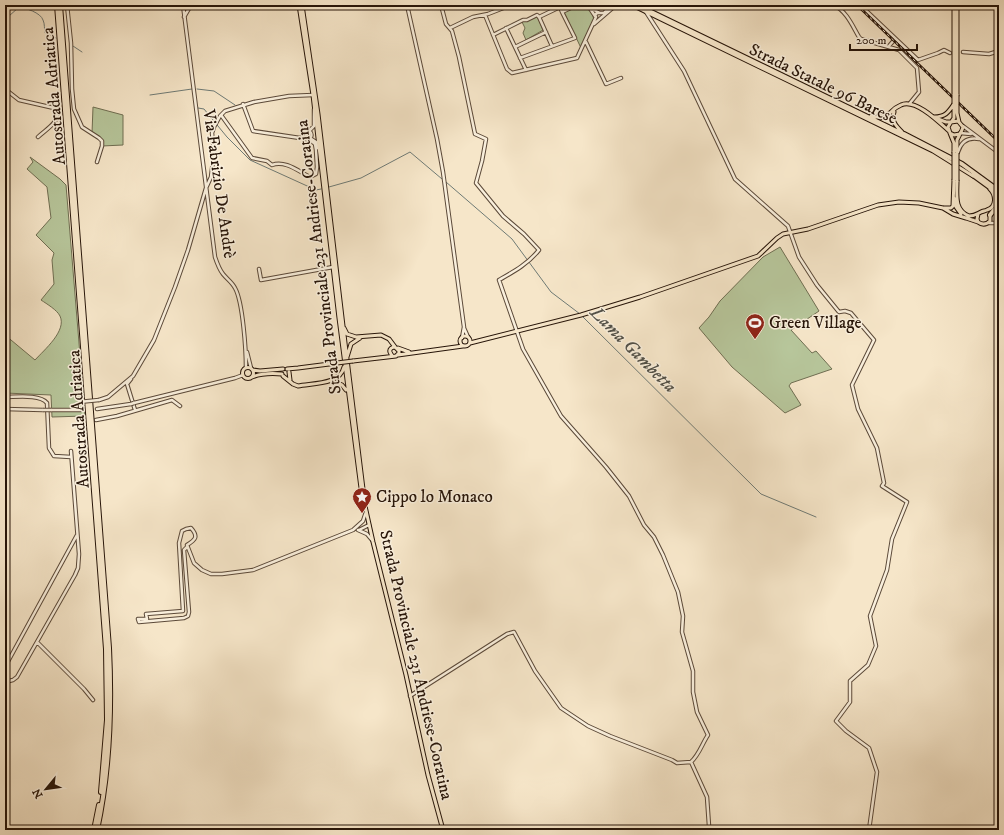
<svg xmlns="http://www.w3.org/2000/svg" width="1004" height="835" viewBox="0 0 1004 835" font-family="'IM FELL DW Pica',serif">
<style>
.green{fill:#b7c69b;stroke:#6f6e52}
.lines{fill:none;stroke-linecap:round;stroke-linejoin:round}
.stream{stroke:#6e7a75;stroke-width:1}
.minor-casing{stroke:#5b4939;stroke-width:4.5}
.major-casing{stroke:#271509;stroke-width:5}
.highway-casing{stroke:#271509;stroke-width:6}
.minor{stroke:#f9efdc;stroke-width:2.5}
.major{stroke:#f6e6c9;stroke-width:3}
.highway{stroke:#f6e6c9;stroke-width:4}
.rail-casing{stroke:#271509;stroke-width:2.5}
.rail{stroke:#f9efdc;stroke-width:1;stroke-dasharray:3;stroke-linecap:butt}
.minor-bridge-casing{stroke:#5b4939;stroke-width:4.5;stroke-linecap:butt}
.major-bridge-casing{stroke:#271509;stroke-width:5;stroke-linecap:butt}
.minor-bridge{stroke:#f9efdc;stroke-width:2.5}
.major-bridge{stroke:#f6e6c9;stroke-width:3}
.labels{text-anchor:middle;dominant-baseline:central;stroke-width:3;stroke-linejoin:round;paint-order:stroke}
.street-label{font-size:17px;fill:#271509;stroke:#f9efdc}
.poi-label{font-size:17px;fill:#271509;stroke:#f9efdc;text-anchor:start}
.water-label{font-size:18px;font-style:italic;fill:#515048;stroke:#f9efdc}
</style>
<rect width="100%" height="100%" fill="#f6e6c9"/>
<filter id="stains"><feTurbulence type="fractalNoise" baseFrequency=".005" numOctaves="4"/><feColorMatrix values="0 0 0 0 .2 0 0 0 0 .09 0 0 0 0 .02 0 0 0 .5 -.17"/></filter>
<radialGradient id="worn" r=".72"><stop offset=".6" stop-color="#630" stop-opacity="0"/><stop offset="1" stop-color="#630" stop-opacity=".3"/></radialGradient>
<!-- green -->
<path class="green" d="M578,5C588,5 592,11 594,20L581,48L564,12Z
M535,17L538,18L543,30L526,40L523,33L525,28L522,22Z
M93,107L123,115V145L102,146L103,143L92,133Z
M30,157L60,179L66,185L85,416L52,417L51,395L5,393V335L35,360C44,350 67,331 60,316C57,310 47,304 41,300L54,284L52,260L54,253L36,235L51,218L47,187L27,169L33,162Z
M780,247L819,311L791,330L812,353L816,351L832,369L791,383L789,386L801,405L785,413L732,367L699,328L709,317L720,301L763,257Z"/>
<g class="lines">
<!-- stream -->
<path class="stream" d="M6,17L9,16L18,8C25,7 41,13 43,20C45,24 44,29 45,33L56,38
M73,46L82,52
M197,89L214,91L235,105
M150,95L192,89
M198,108L204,109L227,137L250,160L316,190L321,189
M446,182L512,239L551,292L580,314
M329,187L361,178L410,152L442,179
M583,317L761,494L816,517"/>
<defs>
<path id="minor" d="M67,5L71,43L72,89L74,109L82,127L99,138L102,141V146L97,162
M183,5L215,257C217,263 219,269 223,274C227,279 232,282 235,288C243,302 246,351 246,368
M407,5L437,139L443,172L464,327L462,338
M441,5L446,24L452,31L459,57L475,134L486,139L482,161L476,183L503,216L524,234L539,250C528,264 513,272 499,280L523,349L561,416L606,467L629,496L644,525L654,537L663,555L678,592L683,616L682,632L693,671V692L697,712L708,735C702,744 699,755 691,762
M584,5L600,13
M834,5C847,12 852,25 859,37L861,39L899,50L917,68L919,92L910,103
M860,5L918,60L938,53L944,50L950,53
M589,7L595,16
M646,12L684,71L735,179L788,226L799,257L817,285L839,312L845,311L851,313L874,340L852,385L858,409L877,448L884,483L882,486L907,502L892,539L887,570L870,616L876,646L868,665L850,681V702L836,721L846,731L869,748L877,772L869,830
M485,15L507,69L512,73L577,58L596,17
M184,17L191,5
M539,17L552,46
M596,17L595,15L597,13H604L611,5
M594,24L616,5
M450,28L473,17L488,14L511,5
M506,28L526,70
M493,35L523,20H527L537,15L539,17L560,7L562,12L577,5
M586,42L606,84L621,78
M889,46L895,39
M515,47L546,32
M963,52L989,54L999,51
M520,58L575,38L562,12
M5,89L19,100L54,108L58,111C58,124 46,129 38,137
M243,104L253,131L300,138L303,137
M221,115L252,158L267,161L272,165C285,160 298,171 310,177L316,174L317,167L316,150L315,144L309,139
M963,126L999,153
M302.5 135a4.5 4.5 0 1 1 9 0a4.5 4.5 0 1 1-9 0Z
M309,131L314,126V109
M960,133L971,134
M310,138L316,142L318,148
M958,152C961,142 968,137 979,139
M988,223H999
M259,269L261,280L333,267
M464,328L468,337
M247,352L251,368
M131,379L127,384L135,410
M5,397C17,397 40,394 47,403L49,448L54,456L71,457
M99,400L108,397L133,376L154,340L175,287L188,250L206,188L211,177L214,152L212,133L214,127L220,116L225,111L254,102L289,96L313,95
M134,403L235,378L243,375
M5,409L43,410
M97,409L131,404
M51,410H81
M96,420L117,416L172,400L180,406
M358,530L367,534L372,540
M359,530L369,525
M139,622L138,619H147L146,614L183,611L179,543L182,531L186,529L191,528C199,537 195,540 187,545L194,563L202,570L211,574H222L253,570L353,530L363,521L366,512
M139,622L184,618L188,616L189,612L184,550L187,547
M37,642L84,689L93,700
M5,667L77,535
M5,682L13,680L17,677L75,575L78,568L79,554L71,451
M410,696L507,634L514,632L535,671L561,708L588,726L610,736L672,760L677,763L691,762L707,797L709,826L712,830"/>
<path id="major" d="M299,5L313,95L339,318L361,488L373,542L406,675L428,775L443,830
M302,5L318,114L345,343L363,489
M632,5L933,151L973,176
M638,5L904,134
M5,9L7,5
M954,95V5
M957,95V5
M957,104V113L959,122
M894,112C891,121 896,126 902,132
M871,116C892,121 886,111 901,105C915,98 939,122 949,131
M934,117C945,117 948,113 954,104
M938,119L946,122H951
M952,121L954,118V104
M950,133L954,143V152
M957,153V140L962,130L963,127L958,121L951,122L948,127L950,133L954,135L960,134
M957,181C957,195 954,210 969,216C975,216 977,214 981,212C983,211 985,211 987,210C997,207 996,195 990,189
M954,198L956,207L961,214
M944,208H951L953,206L954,180
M978,214L977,219L978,222C982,225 986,225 990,221V215
M966,218L978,222
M344,328L347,334L356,337L381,335L389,339L395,347
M460 341a5 5 0 1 1 10 0a5 5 0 1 1-10 0Z
M470,343L581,315L640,297L758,256L777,238L783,234L808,229L878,205L899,202L919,203L943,208L953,214L966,218
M398,348L409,352
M398,355L463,346
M392,356L390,352C389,349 392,347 395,347
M347,357L351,344L360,338
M353,361L396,356L399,353V351L395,347
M242.5 373a5.5 5.5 0 1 1 11 0a5.5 5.5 0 1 1-11 0Z
M287,369L298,368L337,363
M253,370L260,371L283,369
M289,372L290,380
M283,376L293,384L298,386C312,383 340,385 344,367
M252,377C262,373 271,373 282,374
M332,381L342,385L346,390"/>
<path id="highway" d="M57,5L106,649L107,720L101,792
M60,5L109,648C112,710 110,770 97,830
M904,134L962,164L999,191
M973,175L999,194
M990,215L995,209L999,206
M94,830L99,805"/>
</defs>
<!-- minor casing -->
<use href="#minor" class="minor-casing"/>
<!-- major casing -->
<use href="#major" class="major-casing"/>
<!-- highway casing -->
<use href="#highway" class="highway-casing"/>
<!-- minor -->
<use href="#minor" class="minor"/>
<!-- major -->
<use href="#major" class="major"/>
<!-- highway -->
<use href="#highway" class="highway"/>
<defs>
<path id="rail" d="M857,5L999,142"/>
</defs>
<!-- rail casing -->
<use href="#rail" class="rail-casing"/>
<!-- rail -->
<use href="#rail" class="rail"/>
<defs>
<path id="minor-bridge" d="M79,402L99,400
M131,404L134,403
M43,410H51"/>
<path id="major-bridge" d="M957,95V104
M954,104V95
M954,180V152
M957,181V153
M337,363L353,361"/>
</defs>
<!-- minor-bridge casing -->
<use href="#minor-bridge" class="minor-bridge-casing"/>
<!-- major-bridge casing -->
<use href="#major-bridge" class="major-bridge-casing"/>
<!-- minor-bridge -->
<use href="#minor-bridge" class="minor-bridge"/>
<!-- major-bridge -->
<use href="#major-bridge" class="major-bridge"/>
</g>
<!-- icons -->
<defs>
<symbol id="stadium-pin" viewBox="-11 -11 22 30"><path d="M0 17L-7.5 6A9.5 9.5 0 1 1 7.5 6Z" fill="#8f2418" stroke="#f9efdc"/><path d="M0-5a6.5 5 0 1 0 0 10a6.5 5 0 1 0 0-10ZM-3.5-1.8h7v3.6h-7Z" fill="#fff"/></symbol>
<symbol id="sight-pin" viewBox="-11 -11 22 30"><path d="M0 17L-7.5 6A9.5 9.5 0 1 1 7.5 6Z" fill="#8f2418" stroke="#f9efdc"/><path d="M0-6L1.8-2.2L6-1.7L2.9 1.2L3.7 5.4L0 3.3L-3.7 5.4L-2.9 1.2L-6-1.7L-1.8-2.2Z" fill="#fff"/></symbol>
</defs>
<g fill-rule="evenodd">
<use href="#stadium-pin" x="744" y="312" width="22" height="30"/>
<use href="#sight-pin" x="351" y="486" width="22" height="30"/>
</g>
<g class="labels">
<!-- street labels -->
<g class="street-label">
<text transform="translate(823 84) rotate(26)">Strada Statale 96 Barese</text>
<text transform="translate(54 96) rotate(-95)">Autostrada Adriatica</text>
<text transform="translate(219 184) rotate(82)">Via Fabrizio De Andrè</text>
<text transform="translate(319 257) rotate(-97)">Strada Provinciale 231 Andriese-Coratina</text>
<text transform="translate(79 419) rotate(-94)">Autostrada Adriatica</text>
<text transform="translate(416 665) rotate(77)">Strada Provinciale 231 Andriese-Coratina</text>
</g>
<!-- poi labels -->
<g class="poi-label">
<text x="769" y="323">Green Village</text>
<text x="376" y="497">Cippo lo Monaco</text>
</g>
<!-- water labels -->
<g class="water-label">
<text transform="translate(633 350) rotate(45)">Lama Gambetta</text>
</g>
</g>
<!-- margin -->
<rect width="1004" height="835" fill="none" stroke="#f6e6c9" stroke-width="20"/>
<rect x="6" y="6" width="992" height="823" fill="none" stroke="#271509" stroke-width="2"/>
<rect x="10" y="10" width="984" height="815" fill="none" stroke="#271509"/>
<!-- north arrow -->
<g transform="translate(46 789) rotate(241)" stroke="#f9efdc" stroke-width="3" paint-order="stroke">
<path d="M0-3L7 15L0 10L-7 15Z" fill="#271509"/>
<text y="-6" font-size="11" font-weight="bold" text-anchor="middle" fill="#271509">N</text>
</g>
<!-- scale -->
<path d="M850 44v6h67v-6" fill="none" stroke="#271509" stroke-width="2"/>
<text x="856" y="44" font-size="12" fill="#271509" stroke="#f9efdc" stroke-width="3" paint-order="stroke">200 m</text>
<rect width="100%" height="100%" filter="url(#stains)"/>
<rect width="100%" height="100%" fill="url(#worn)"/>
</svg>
